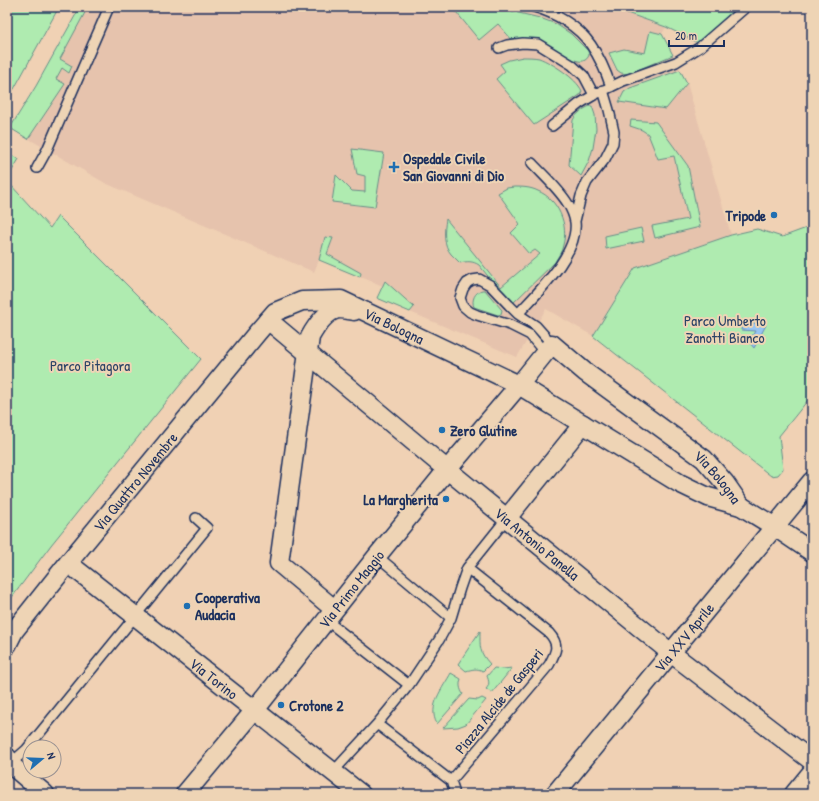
<svg xmlns="http://www.w3.org/2000/svg" width="819" height="801" viewBox="0 0 819 801" font-family="'Patrick Hand',sans-serif">
	<style>
		.built { fill: #e6c3ad }
		.green { fill: #afebb0; stroke: #658d87 }
		.water { fill: #97c4f1; stroke: #6588b6 }
		.lines { fill: none; stroke-linecap: round; stroke-linejoin: round }
		.service-casing { stroke: #1b2f5e; stroke-width: 12 }
		.minor-casing { stroke: #1b2f5e; stroke-width: 21 }
		.service { stroke: #eed4b5; stroke-width: 9 }
		.minor { stroke: #eed4b5; stroke-width: 18 }
		.poi-dot { fill: #1f6fb2; stroke: #eed4b5; stroke-width: 1.5 }
		.labels { text-anchor: middle; dominant-baseline: central; stroke-width: 4; stroke-linejoin: round; paint-order: stroke }
		.poi-label { font-size: 15px; font-weight: bold; fill: #1b2f5e; stroke: #eed4b5; text-anchor: start }
		.park-label { font-size: 15px; fill: #2a4266; stroke: #eed4b5 }
		.street-label { font-size: 15px; fill: #1b2f5e; stroke: #eed4b5 }
	</style>
	<rect width="100%" height="100%" fill="#f0d1b4"/>
	<filter id="ink" filterUnits="userSpaceOnUse"><feTurbulence type="fractalNoise" baseFrequency=".025" numOctaves="2"/><feDisplacementMap in="SourceGraphic" scale="8" xChannelSelector="R" yChannelSelector="G"/><feConvolveMatrix kernelMatrix="1 2 1 2 8 2 1 2 1" color-interpolation-filters="sRGB"/></filter>
	<g filter="url(#ink)">
		<path class="built" d="M80 7H610L614 8 666 27 662 34 687 83 731 235 635 268 593 336 546 309 517 357 377 298 383 286 319 260 314 272 105 183 10 128 36 86Z"/>
		<path class="green" d="M7 7H59L14 89 7 97Z
			M80 7H88L60 59 72 66 69 73 62 68 56 79 65 84 28 139 10 128 36 86Z
			M452 7H493L540 18 556 24 571 34 588 51 589 55C588 58 586 60 583 61 574 64 549 44 538 41 529 38 522 40 514 42L498 24 479 40Z
			M610 7H739L698 43 666 27Z
			M650 31 662 34 673 55 628 74 621 73 617 70 609 53 624 49 645 53Z
			M523 57C528 57 534 57 539 58 552 63 576 78 582 91L580 95 534 125 496 79 505 71 500 64 509 60Z
			M680 70 687 83 666 109 619 102 624 92 630 88Z
			M590 106H592L595 115 596 129 593 148 589 161 581 176 569 165 573 120C577 113 583 109 590 106Z
			M631 120 656 122 688 166 700 227 655 238 652 226 688 219 674 156 658 159 648 134 642 130 630 126Z
			M352 149 384 153 375 207 332 202 336 175 352 191 365 192V176L357 174Z
			M7 153 19 159 10 174V184L50 228 58 216 201 359 51 545 7 604Z
			M514 187C522 187 530 187 538 191 558 199 569 225 563 245 562 252 558 256 555 262L511 305 479 265C473 261 467 261 460 263 457 260 454 257 451 254 443 245 444 231 446 219L501 287 540 254 535 250 529 254 511 233 520 224 498 193 507 188Z
			M812 226V395L779 436 783 469 778 475 771 476 593 336 635 268 731 235 757 229 782 237Z
			M641 228 644 241 606 249 605 236Z
			M325 237 333 238 327 254 361 273 360 277 319 260Z
			M385 281 414 307 410 312 377 298Z
			M482 290H485L502 310 501 314 498 315 474 307C471 300 475 292 482 290Z
			M480 631C480 648 479 652 490 664L483 671C477 668 473 669 466 671L458 664Z
			M494 668 503 669 512 668 492 693 486 689C490 685 489 681 487 676Z
			M451 673 461 679C459 685 460 689 463 694L437 724C427 706 443 688 451 673Z
			M482 698 486 700 466 724 458 727 443 728 469 699 478 700Z"/>
		<path class="water" d="M742 321 766 325 754 348 749 342 755 331 741 330Z"/>
		<g class="lines">
			<defs>
				<path id="service" d="M534 7C555 13 578 26 591 45 600 58 606 72 611 87
					M499 48 507 45 523 43 538 44 551 52 572 65 584 76 594 95
					M552 126 579 104 594 95 623 81 676 62 700 47 746 7
					M37 168 47 150 109 7
					M575 221 581 196 587 182 605 159 613 143 614 132 609 110 603 90
					M518 314C538 292 579 253 575 222 574 216 571 209 568 204 559 189 544 176 532 163
					M545 353 530 335 510 325 477 315 470 312 463 306 460 298 463 289 467 283 472 280 479 279 490 285 509 305 518 314 536 326 552 344
					M377 556 451 618
					M467 568 477 576 549 633C560 645 556 652 549 665L451 781 377 724 409 685 439 640 451 618 460 588Z
					M467 568 507 518
					M326 620 409 685
					M10 764 26 750 207 528 196 518
					M333 772 377 724
					M451 781 454 790 453 794"/>
				<g id="minor">
					<path id="s1" d="M268 320 433 458 671 653 812 761"/>
					<path d="M507 518 583 424"/>
					<path id="s2" d="M68 563 361 794"/>
					<path d="M334 609 279 563 310 337C315 328 324 314 335 310 340 308 348 310 354 311"/>
					<path id="s3" d="M7 645 14 631 68 563 257 333 275 312 302 301 341 300 519 385 552 344 585 372 704 459 725 483 741 506"/>
					<path d="M7 757 10 764 45 794"/>
					<path id="s4" d="M185 794 255 710 377 556 447 470 519 385 679 483 708 497 741 506 775 527 812 552"/>
					<path id="s5" d="M555 794 812 481"/>
					<path d="M794 794 812 772"/>
				</g>
			</defs>
			<use href="#service" class="service-casing"/>
			<use href="#minor" class="minor-casing"/>
			<use href="#service" class="service"/>
			<use href="#minor" class="minor"/>
		</g>
	</g>
	<g class="poi-dot">
		<path d="M392 161h4v4h4v4h-4v4h-4v-4h-4v-4h4z"/>
		<circle cx="774" cy="215" r="4"/>
		<circle cx="442" cy="430" r="4"/>
		<circle cx="446" cy="499" r="4"/>
		<circle cx="187" cy="606" r="4"/>
		<circle cx="281" cy="705" r="4"/>
	</g>
	<g class="labels">
		<g class="poi-label">
			<text x="403" y="158">Ospedale Civile<tspan x="403" dy="17">San Giovanni di Dio</tspan></text>
			<text x="766" y="215" text-anchor="end">Tripode</text>
			<text x="450" y="430">Zero Glutine</text>
			<text x="438" y="499" text-anchor="end">La Margherita</text>
			<text x="195" y="597">Cooperativa<tspan x="195" dy="17">Audacia</tspan></text>
			<text x="289" y="705">Crotone 2</text>
		</g>
		<g class="park-label">
			<text x="725" y="320">Parco Umberto<tspan x="725" dy="17">Zanotti Bianco</tspan></text>
			<text x="90" y="365">Parco Pitagora</text>
		</g>
		<g class="street-label">
			<text stroke="none"><textPath href="#s3" startOffset="555">Via Bologna</textPath></text>
			<text stroke="none"><textPath href="#s3" startOffset="959">Via Bologna</textPath></text>
			<text stroke="none"><textPath href="#s3" startOffset="208">Via Quattro Novembre</textPath></text>
			<text stroke="none"><textPath href="#s1" startOffset="350">Via Antonio Panella</textPath></text>
			<text stroke="none"><textPath href="#s4" startOffset="264">Via Primo Maggio</textPath></text>
			<text stroke="none"><textPath href="#s5" startOffset="203">Via XXV Aprile</textPath></text>
			<text stroke="none"><textPath href="#s2" startOffset="186">Via Torino</textPath></text>
			<text transform="translate(499 701) rotate(-51)">Piazza Alcide de Gasperi</text>
		</g>
	</g>
	<rect width="819" height="801" fill="none" stroke="#eed4b5" stroke-width="24"/>
	<rect x="12" y="12" width="795" height="777" fill="none" stroke="#1b2f5e" stroke-width="1.5" filter="url(#ink)"/>
	<g transform="translate(42 759) rotate(71)"><circle r="19" fill="#eed4b5" stroke="#9a9292"/>
	<path d="M0-3L7 15L0 10L-7 15Z" fill="#1f6fb2"/>
	<text y="-6" font-size="11" font-weight="bold" text-anchor="middle" fill="#1b2f5e">N</text>
	</g>
	<path d="M669 40v6h55v-6" fill="none" stroke="#1b2f5e" stroke-width="2"/>
	<text x="675" y="40" font-size="12" fill="#1b2f5e" stroke="#eed4b5" stroke-width="3" paint-order="stroke">20 m</text>
</svg>
